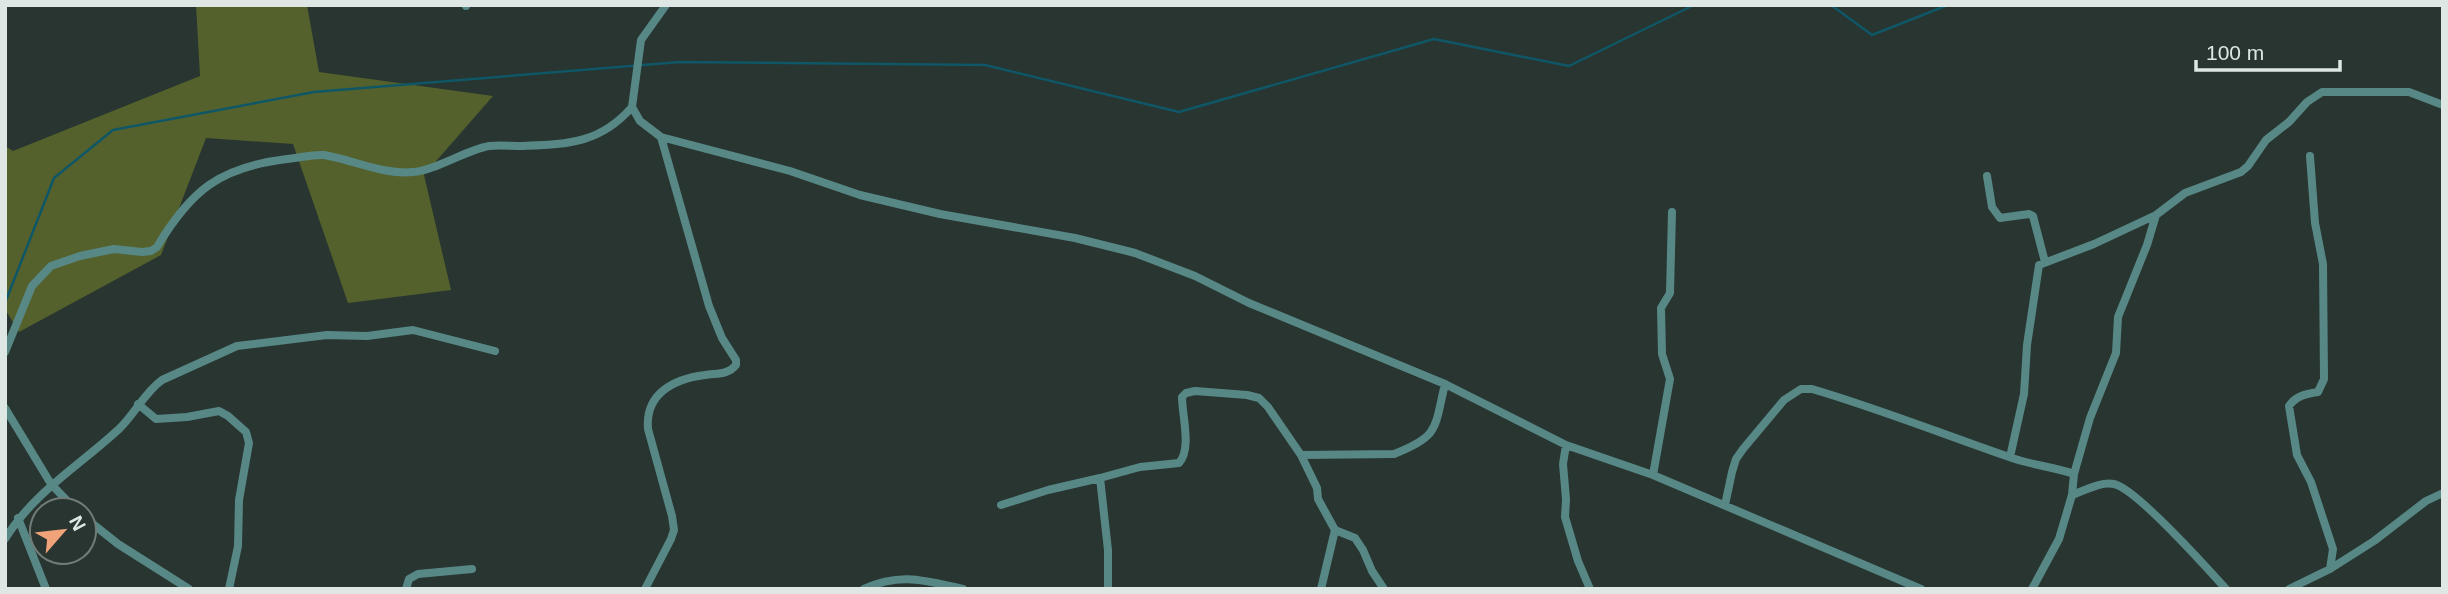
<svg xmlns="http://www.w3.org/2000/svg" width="2448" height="594" viewBox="0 0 2448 594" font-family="Arial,sans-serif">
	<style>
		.green { fill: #55612c }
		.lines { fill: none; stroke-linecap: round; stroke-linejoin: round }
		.stream { stroke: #0f5766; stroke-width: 2.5 }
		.minor { stroke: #578886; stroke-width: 8 }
	</style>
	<rect width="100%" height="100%" fill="#283530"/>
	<path class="green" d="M196 5H307L319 72 493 96 424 175 451 290 348 303 293 144 206 138 161 255 19 332 5 309V146L13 151 200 76Z"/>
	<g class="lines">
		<path class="stream" d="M1831 5 1872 35 1948 5
			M5 303 54 178 113 130 314 92 680 62 985 65 1179 112 1434 39 1569 66 1694 5"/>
		<path class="minor" d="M466 5V6
			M666 5 641 40 632 107 640 121 661 137 790 171 860 195 940 214 1075 238 1135 253 1195 276 1249 303 1445 384 1566 445 1653 475 1921 589
			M2310 156 2315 223 2323 264 2324 379 2318 392C2305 394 2296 396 2289 406L2297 455 2311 482 2333 549 2330 569
			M1987 176 1992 207 2000 218 2029 214 2033 216 2045 262
			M5 352 32 286 51 266 80 256 114 249 142 252 151 251 157 247C191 190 220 167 287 159 299 158 313 154 324 155 354 160 383 175 413 172 434 171 466 150 489 146 499 145 511 146 521 146 567 144 600 144 632 107
			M138 404 156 419 187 417 219 411 228 416 246 432 249 443 239 500 238 546 229 589
			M5 408 51 484 76 510
			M1566 445 1563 464 1566 499 1565 517 1578 561 1590 589
			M1301 455 1394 454C1440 436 1434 429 1445 384
			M2010 457 2024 394 2027 345 2039 265 2094 244 2156 215 2185 193 2241 172 2248 166 2266 140 2289 122 2307 102 2322 92H2409L2443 105
			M1653 475 1670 379 1662 354 1661 308 1670 293 1672 212
			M1100 478 1140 467 1179 463C1192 449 1182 415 1182 397L1186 393 1195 391 1247 395 1259 398 1268 407 1301 455 1317 488 1318 499 1335 530 1321 589
			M2072 495C2084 491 2101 481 2114 484 2135 488 2208 569 2226 589
			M1001 505 1048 490 1100 478 1108 550V589
			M1725 505 1732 472 1736 459 1743 449 1784 400 1801 389H1812C1880 409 1945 435 2012 458 2032 465 2054 467 2074 474
			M84 517 118 544 189 589
			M18 518 46 589
			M1335 530 1355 538 1363 550 1372 571 1384 589
			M5 539C34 492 79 466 119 429 135 414 144 393 162 380L237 346 327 335 367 336 413 330 495 351
			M406 589 409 579 418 574 472 569
			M645 589 671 539 674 530 672 516 648 429C645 394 673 379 705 375 717 373 728 375 736 365V360L722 338 709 306 661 137
			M864 589C901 572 926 581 963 589
			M2032 589 2059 539 2072 495 2074 474 2090 418 2116 353 2118 317 2147 245 2156 215
			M2289 589 2330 569 2374 541 2426 501 2443 493"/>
	</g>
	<rect width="2448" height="594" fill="none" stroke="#dee7e3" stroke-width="14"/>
	<g transform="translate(63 531) rotate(62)"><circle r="33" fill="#283530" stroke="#717c78" stroke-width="2"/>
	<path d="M0-5L12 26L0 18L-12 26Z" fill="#f0a279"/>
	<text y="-10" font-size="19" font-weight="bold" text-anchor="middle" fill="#dee7e3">N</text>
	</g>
	<path d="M2196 60v10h144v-10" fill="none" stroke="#dee7e3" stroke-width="3.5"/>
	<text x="2206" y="60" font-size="21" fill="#dee7e3" stroke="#283530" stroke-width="5" paint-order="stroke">100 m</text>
</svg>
